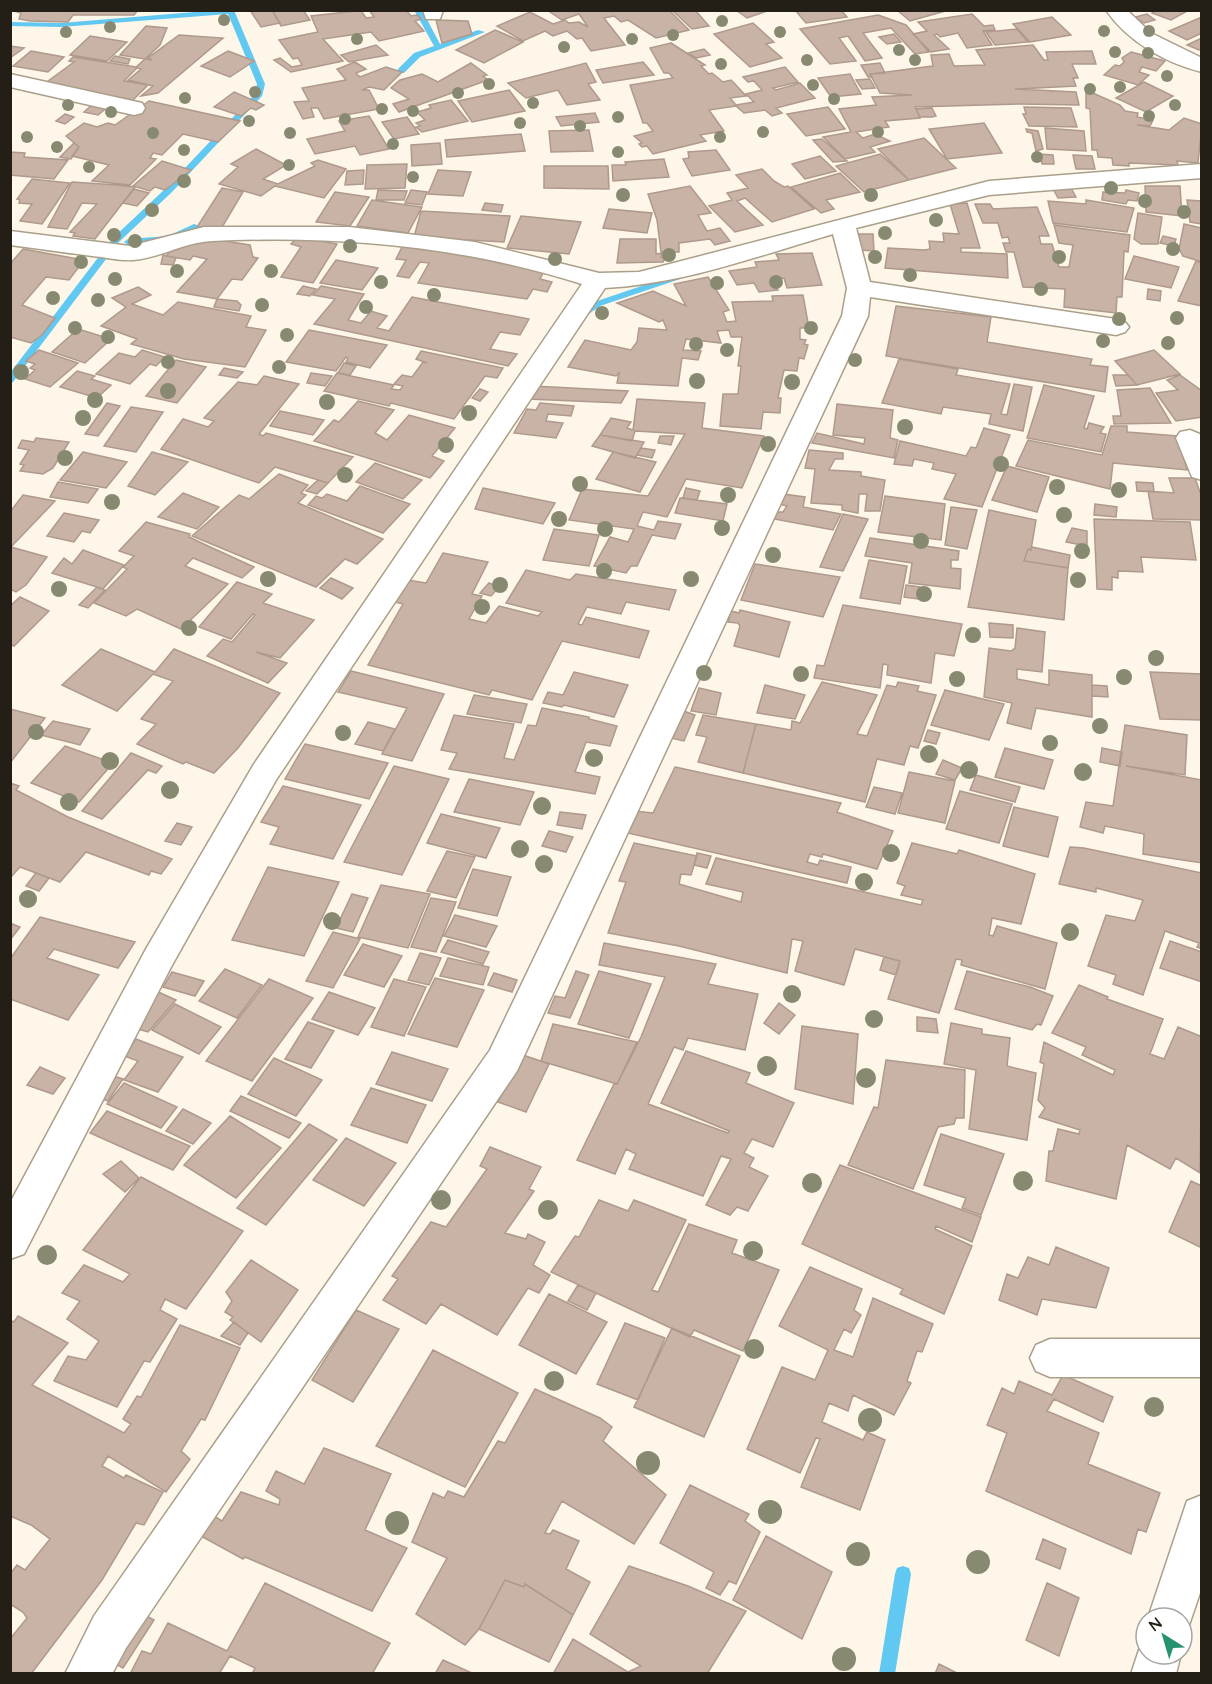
<svg xmlns="http://www.w3.org/2000/svg" width="1212" height="1684" viewBox="0 0 1212 1684" font-family="Quicksand,sans-serif">
	<style>
		.lines { fill: none; stroke-linecap: round; stroke-linejoin: round }
		.stream { fill: #61c8f1; fill-rule: evenodd }
		.building { fill: #c9b2a6; stroke: #af998d; stroke-width: 1.5 }
		.street-casing { stroke: #aa9f8a; stroke-width: 3 }
		.street { fill: #fff; fill-rule: evenodd }
		.tree { fill: #878a71 }
	</style>
	<rect width="100%" height="100%" fill="#fef7e9"/>
	<g class="lines">
		<path class="stream" d="M219 10H234L265 84 262 96 172 192 119 242 13 382 10 383V373L113 238 166 188 254 95 257 84 228 14 61 27 10 26V22L61 23Z
			M414 10H422L440 44 478 30 485 32 420 57 404 73H398V69L414 53 434 46Z
			M194 224 197 225V229L170 242 128 245 124 242 128 239 168 236Z
			M683 272 686 273V277L600 306 583 318H577L575 316 594 302Z
			M903 1566 909 1568 911 1574 895 1674H879L895 1574 897 1568Z"/>
	</g>
	<path class="building" d="M10 10H138L134 15H73L68 22 30 21 19 19 21 13Z
		M250 10H272L280 23 261 27Z
		M272 10H303L310 20 281 26Z
		M365 10 362 12 366 18 374 17 369 10H406L411 16 417 15 421 19 415 21 424 31 379 41 371 32 323 39 343 61 291 72 274 60 280 58 292 67 302 65 298 58 293 59 279 40 318 32 311 16Z
		M547 10H669L689 30 656 38 628 20 621 22 614 16 604 18 625 45 591 51 582 38 577 39 567 31 553 36 545 31 523 41 497 26 530 12 553 24 565 20 569 23 579 22 588 27 579 14 562 20Z
		M672 10H695L709 26 692 29Z
		M736 10H770L747 18Z
		M795 10H841L847 17 806 23Z
		M897 10H949L910 21Z
		M1156 10H1189L1171 20 1152 13Z
		M972 14 984 26 993 25 995 30 983 31 992 45 967 48 958 33 940 37 937 34 934 35 949 49 931 52 913 34 927 31 918 22Z
		M1147 14 1155 20 1144 23 1135 17Z
		M878 15 906 25 929 52 915 54 891 28 863 33 882 58 865 61 848 36 839 38 856 61 830 64 800 29Z
		M1052 17 1071 35 1030 42 1013 24Z
		M1202 17V33L1187 40 1169 31Z
		M436 20 468 21 472 34 442 43Z
		M753 23 774 42 766 44 782 58 750 67 714 34Z
		M146 26 167 28 160 45 145 59 152 60 148 58 179 35 223 38 158 93 141 96 153 86 128 80 141 69 137 68 124 81 148 85 133 100 44 84 74 62 69 61 73 57 136 67 145 59 120 55Z
		M1017 29 1028 42 995 45 986 32Z
		M495 30 523 42 484 63 456 50Z
		M894 34 901 42 887 44 879 37Z
		M90 36 127 42 107 61 70 55Z
		M1202 38V49L1199 50 1187 45Z
		M671 43 705 65 701 66 709 74 712 73 723 82 731 80 735 84 746 96 730 98 736 105 754 102 746 94 762 90 754 81 748 82 743 77 785 67 798 82 773 88 776 90 800 83 815 98 776 108 782 113 772 116 765 110 744 113 736 106 709 110 724 131 700 135 706 141 653 154 647 146 642 147 639 144 642 143 634 136 653 131 647 123H643L630 85 673 78 669 73H664L650 48Z
		M376 45 388 55 349 62 341 55Z
		M1033 45 1044 60H1048L1046 52 1092 51 1096 64H1072L1078 78H1073L1076 86 1015 89 1076 92 1079 105 1018 104 915 107 920 118 885 121 889 127 856 132 863 138 875 134 890 141 870 147 875 152 845 159 823 137 851 132 839 109 876 105 872 97 912 95 880 93 870 74 933 66 931 55 949 54 954 66 985 65 976 50Z
		M10 46 24 48 10 58Z
		M704 49 710 55 696 58 688 53Z
		M31 51 64 57 48 72 13 66Z
		M228 51 254 61 230 77 201 66Z
		M1131 52 1165 61 1156 71 1142 67 1139 72 1149 75 1138 85 1104 75 1115 65 1120 66 1124 62 1122 58Z
		M115 56 130 59 128 64 110 61Z
		M355 62 366 69 356 73 360 77 386 67 402 72 384 90 369 87 362 90H369L379 109 324 119 318 108H311L314 117 303 119 294 102 309 101 302 88 346 80 337 69Z
		M643 62 654 75 603 83 596 70Z
		M471 63 487 75 483 76 488 80 399 112 393 104 409 99 391 88 400 80 422 74 438 82Z
		M586 63 596 82 588 84 600 100 567 105 558 90 526 98 508 83Z
		M880 63 885 73 870 74 872 77H868L861 65Z
		M850 74 861 94 831 97 818 78Z
		M870 79 875 88 862 89 856 80Z
		M1144 82 1173 96 1146 112 1116 98Z
		M509 90 525 111 472 122 458 101Z
		M1086 90 1120 105 1125 111 1138 113 1137 117 1153 120 1150 126 1137 125 1169 130 1184 118 1202 124 1198 163 1177 161 1178 165 1129 163V166L1113 165 1112 158 1098 157 1097 150H1092L1090 109 1086 108Z
		M234 92 264 105 256 110 251 108 241 116 214 107Z
		M451 100 468 121 422 132 416 127 420 126 416 123 425 120 417 112 431 108 429 105Z
		M149 101 240 121 218 142 183 134 162 155 153 153 150 158 156 159 130 185 92 181 109 165 72 156 79 147 66 136 84 123 97 127 108 123 115 125Z
		M95 102 109 106 98 115 84 112Z
		M828 107 845 129 806 136 787 114Z
		M1024 107 1071 108 1077 127 1029 126 1023 114H1026Z
		M932 108 936 116 932 117H920L916 109Z
		M595 113 599 122 561 126 556 117Z
		M65 114 74 117 65 124 56 121Z
		M369 116 389 149 360 155 355 146 315 154 307 139 345 131 339 121Z
		M407 117 419 134 394 139 382 122Z
		M984 123 1002 153 947 159 929 129Z
		M1045 128 1084 131 1086 151 1047 149Z
		M1026 129 1038 131 1043 149 1036 151 1032 133 1027 132Z
		M589 130 593 151 551 152 549 131Z
		M521 134 525 151 447 157 445 140Z
		M924 138 956 168 909 180 878 149Z
		M822 139 847 161 833 162 813 140Z
		M74 143 79 147 71 159 60 157Z
		M440 143 442 164 412 166 411 145Z
		M256 149 286 165 263 179 278 184 315 166 311 163 318 160 346 169 324 198 275 186 261 196 219 184 238 167 231 164Z
		M716 150 730 170 692 176 683 159 689 158 688 152Z
		M10 152 25 153 24 157 68 160 54 179 10 175Z
		M880 154 909 180 864 192 836 166Z
		M1040 154 1053 155 1054 164H1042Z
		M1073 155 1092 156 1095 169H1076Z
		M820 156 836 171 805 179 792 164Z
		M664 159 669 177 613 181 612 165H626L625 162Z
		M162 161 191 170 165 190 155 187 150 191 133 186Z
		M407 164 405 188 365 189 367 165Z
		M544 166H608L609 189 544 188Z
		M762 169 774 181 784 187 788 186 814 209 772 222 745 198 737 201 763 225 735 232 709 206 732 200 727 193 748 188 736 175Z
		M364 170 363 184 345 185 347 171Z
		M438 170 471 172 463 196 428 194Z
		M840 173 860 192 826 200 834 209 821 213 791 187Z
		M32 179 70 183 42 224 20 221 32 204 19 203 20 200 17 199Z
		M72 182 117 185 135 187 95 239 73 236 75 233 70 232 97 204 82 203 67 229 48 227Z
		M690 186 711 213 698 215 707 231 720 228 730 241 715 245 710 239 679 243V252H661L657 220 648 194Z
		M1070 186 1076 197 1058 198 1052 187Z
		M1145 186H1180L1182 216 1146 212Z
		M222 188 243 192 221 229 197 227Z
		M134 189 149 193 137 206 123 203Z
		M378 190 407 191 404 200H376Z
		M411 190 427 192 422 205 405 203Z
		M1126 190 1139 193 1137 201 1128 200 1126 204 1102 200 1103 192 1125 193Z
		M335 192 369 197 350 226 316 222Z
		M372 200 422 207 408 233 357 226Z
		M1086 200 1134 208 1127 232 1053 223 1048 201 1086 204Z
		M1187 200 1202 201V224L1190 222Z
		M485 203 503 205 501 212 482 210Z
		M967 203 980 248H961V252L1007 254 1008 278 885 268 888 248 925 250 930 249 929 241 944 242 943 233 959 234 950 204Z
		M975 204H990L993 209 1037 207 1049 236H1039L1041 244H1052L1059 267H1069L1073 245 1059 243 1054 225 1130 235 1128 252 1124 251 1122 297H1117L1116 313 1064 307 1065 289 1023 287 1014 252H1006L1003 243H1010L1008 237 1002 238 998 223H983Z
		M609 209 652 213 647 233 603 228Z
		M421 211 510 216 504 242 414 237Z
		M1138 213 1162 217 1158 244H1141L1134 239Z
		M521 216 581 222 569 254 507 248Z
		M1184 224 1202 228V262L1183 256 1179 249Z
		M859 234H873L874 251 859 250Z
		M1163 236 1176 239 1174 246 1160 243Z
		M298 237 337 244 313 283 281 277 301 247 291 244Z
		M205 238 250 245 253 257 258 258 242 280 232 279 217 299 177 292 207 259 193 256 190 260 166 256 180 240Z
		M620 239H656V254L662 253 661 257H666L663 262 617 263Z
		M403 245 497 259 545 269 540 279 552 282 547 292 533 289 527 299 418 283 429 263 420 262 409 278 397 276 406 260 396 259Z
		M23 249 84 260 69 280 46 277 22 305 55 318 42 335 31 343 10 337V264Z
		M812 253 822 285 787 288 784 278 771 280 778 290 759 292 754 283 737 285 729 271 757 267 755 262 779 260 776 254Z
		M163 255 176 258 173 265 161 264Z
		M1134 256 1179 267 1171 288 1125 279Z
		M336 260 378 268 362 290 320 283Z
		M1196 261 1202 263V306L1178 301Z
		M708 277 729 310 723 312 727 322 736 321 732 302 773 301 772 296 803 295 809 328H800V339L806 340 804 344 808 345 804 359 799 358 797 371 784 370 778 398H781L780 413 763 412 761 429 720 426 723 394H738L741 366H738L742 337H731L729 330 717 331 721 343 686 339 683 350 701 351 698 360 682 358 678 386 617 383 619 373 616 376 568 367 585 340 631 350 637 342 639 328 667 330 663 320 659 322 617 303 653 291 686 306 674 284Z
		M303 286 316 289 310 296 297 294Z
		M321 286 364 294 348 320 361 323 371 311 387 316 377 328 389 331 412 297 529 319 520 335 500 332 490 349 517 354 508 366 314 324 335 299 313 295Z
		M138 287 151 295 132 304 163 315 178 302 251 316 246 327 266 330 245 367 184 359 131 344 137 339 101 326 126 307 112 298Z
		M1148 289 1161 291 1160 301 1147 299Z
		M217 299 237 301 241 305 239 311 214 307Z
		M896 306 991 317 987 342 1092 359 1090 365 1108 367 1105 392 886 356Z
		M78 329 111 339 85 363 52 352Z
		M309 330 387 345 370 368 346 362 348 358 346 357 336 371 286 362Z
		M39 350 78 363 50 387 25 379 35 370 30 368 35 364 26 361Z
		M142 350 165 357 156 366 150 364 130 384 96 374 119 353 135 357Z
		M1154 350 1180 374 1137 385 1115 361Z
		M421 351 503 368 497 378 485 376 454 419 391 403 389 406 324 391 337 373 394 385 391 389 400 390 403 386 394 384 402 375 412 377 423 362 427 363 416 359Z
		M899 359 958 369 956 375 1010 384 1001 414 1007 415 1014 384 1032 387 1023 431 989 424 991 414 943 407 941 414 882 403Z
		M176 360 206 367 177 403 146 396Z
		M344 363 356 366 350 375 338 373Z
		M224 368 243 372 237 378 219 375Z
		M77 371 95 376 91 379 111 385 97 398 60 387Z
		M311 373 332 376 325 386 307 383Z
		M1113 375H1128L1137 385 1116 386Z
		M1180 375 1202 391V417L1176 421 1156 393 1178 390 1167 380Z
		M264 376 299 384 259 434 263 436 266 433 353 457 328 483 275 467 259 483 161 449 183 419 208 427 214 421 204 418 238 382 257 385Z
		M1044 385 1094 396 1084 428 1087 429 1089 423 1104 427 1100 433 1106 434 1101 452 1027 438Z
		M533 386 628 391 621 403 528 399Z
		M1150 388 1171 423 1114 424 1113 416H1121L1117 390Z
		M480 389 488 392 480 401 472 398Z
		M637 399 705 403 702 428 764 436 742 488 686 479 667 517 643 512 637 526 654 530 658 521 681 524 675 539 652 535 637 566H631L626 573 594 566 610 537 628 542 634 529 569 520 582 489 648 496 685 434 635 431 632 441 600 435 611 418 631 422 627 428 633 430Z
		M358 401 394 410 375 433 387 440 409 415 455 428 432 456 444 461 430 478 314 441 334 420 339 422Z
		M107 403 120 406 98 436 85 434Z
		M540 403 574 406 571 416 548 414 546 421 563 423 556 438 514 433 527 409 536 410Z
		M837 404 893 410 890 438 898 440 894 458 812 443 817 433 864 444 865 438 833 435Z
		M131 407 163 412 136 452 104 446Z
		M280 411 324 420 313 435 270 426Z
		M1111 426H1127V432L1178 436 1187 470 1113 463 1110 489 1016 466 1028 440 1102 455Z
		M984 428 1010 435 982 507 944 499 956 474 932 469 934 463 914 459 912 466 894 464 900 441 966 456 971 447 976 448Z
		M600 435 644 442 635 458 592 446Z
		M660 436H674L671 445 658 443Z
		M36 438 69 442 53 468 43 474 20 471 24 465 20 464 29 450 18 448 22 440 34 442Z
		M641 448 655 450 652 458 637 455Z
		M809 450 843 453V459H835L829 470 861 472V476L885 480 880 511H865L867 494H859L858 513 842 510V505L811 503 815 469 805 468Z
		M83 452 127 462 106 488 60 480Z
		M152 452 188 462 155 495 128 486Z
		M613 452 656 462 640 492 596 479Z
		M375 463 422 480 403 499 356 482Z
		M1007 466 1049 477 1037 512 992 500Z
		M279 474 308 485 301 493 306 495 298 503 383 539 357 564 345 559 316 587 192 536 239 495 249 499Z
		M1169 478H1195L1202 498V520L1153 519 1148 491 1174 493Z
		M318 480 328 483 317 494 306 491Z
		M58 482 98 489 88 503 50 497Z
		M1136 482 1153 483 1154 492 1137 491Z
		M360 486 410 504 383 533 308 505 316 496 322 498 327 494 347 501Z
		M483 488 555 503 543 524 475 509Z
		M686 488 700 491 697 500 683 498Z
		M183 493 219 507 197 529 158 517Z
		M783 494 805 497 803 507 841 514 833 530 769 518 772 512H783L787 506 779 504Z
		M23 495 55 501 11 547 47 557 26 585 16 592 10 589V512Z
		M885 496 945 504 941 540 878 532Z
		M680 498 727 504 723 521 675 513Z
		M1095 504 1117 507 1116 517 1094 515Z
		M951 507 977 510 967 549 945 545Z
		M989 510 1036 520 1031 550 1028 549 1024 561 1068 568 1064 620 968 607Z
		M64 513 99 520 90 533 82 531 74 542 47 536Z
		M843 514 868 519 843 571 820 567Z
		M1094 519 1190 522 1196 560 1141 557 1143 572 1118 571V578L1112 577V590L1097 589Z
		M146 522 190 534 189 537 208 546 254 567 242 578 193 558 185 566 228 584 181 629 137 609 126 616 94 603 127 569 123 567 134 556 119 551Z
		M1072 528 1087 531V546L1066 542Z
		M554 529 599 535 589 566 543 560Z
		M870 538 959 551 958 560H951V568L961 569 960 589 909 583 912 563 865 556Z
		M1032 547 1070 555 1068 568 1024 561 1028 549 1031 550Z
		M83 550 124 565 103 589 52 573 64 558 72 564Z
		M443 553 488 562 472 594 482 596 469 619 486 623 499 606 538 616 542 612 506 603 526 570 570 580 576 574 676 590 669 610 626 602 621 614 587 607 578 624 582 625 586 617 649 631 639 658 562 641 532 700 492 690 489 695 368 665 403 604 395 602 408 580 426 583Z
		M869 560 907 566 900 604 860 598Z
		M755 564 840 577 823 617 741 600Z
		M331 578 353 588 342 599 320 588Z
		M237 582 272 594 263 603 314 620 280 658 256 652 287 663 268 683 207 656 223 639 232 642 255 615 253 614 231 639 199 627Z
		M489 583 499 587 491 596 480 593Z
		M906 585 920 587 918 599 904 597Z
		M97 587 105 590 88 608 79 605Z
		M20 597 49 611 14 646 10 644V606Z
		M843 605 962 624 954 656 935 653 931 683 887 675 888 665 883 664 880 688 814 678 817 665 824 666Z
		M740 610 790 622 779 657 734 646 740 626 738 623 728 622 731 611 739 613Z
		M989 623 1013 625V638L990 637Z
		M1017 628 1045 632 1042 672 1017 669V679L1049 685V670L1092 675V717L1036 708 1031 729 1007 723 1012 703 984 697 989 648 1011 651 1015 648Z
		M101 649 155 672 174 649 280 693 238 748 214 773 186 762 183 764 137 744 156 724 141 719 173 681 153 674 117 711 62 685Z
		M351 671 444 694 412 761 382 754 407 708 338 692Z
		M574 672 628 685 614 717 564 705 562 707 543 703 548 692 563 695Z
		M1150 672 1202 674V720L1160 719Z
		M822 682 877 695 857 734 867 736 887 685 896 687 898 682 919 686 917 691 936 695 918 748 910 746 904 765 877 759 865 802 743 773 756 724 791 730 792 721 800 723Z
		M765 685 805 695 795 719 757 713Z
		M1092 685 1107 686 1108 697 1092 696Z
		M699 688 721 693 716 715 691 711Z
		M945 690 1004 704 989 740 931 725Z
		M474 695 527 704 521 723 467 714Z
		M542 708 589 717V719L617 726 610 746 586 742 575 772 600 777 595 794 449 769 457 753 441 750 454 715 514 724 504 758 514 760 528 725 536 726Z
		M675 708 695 715 684 741 662 736Z
		M10 709 45 718 10 763Z
		M703 715 756 724 743 773 698 762 707 737 696 735Z
		M53 721 90 729 80 745 41 735Z
		M368 722 395 729 383 751 355 744Z
		M1125 725 1187 735 1185 775 1126 766 1202 780V863L1143 854 1144 834 1105 826 1103 833 1080 827 1086 802 1113 806Z
		M928 730 940 733 936 744 924 741Z
		M305 744 388 763 369 799 285 779Z
		M65 746 113 763 79 802 31 783Z
		M1005 748 1053 760 1044 789 995 777Z
		M1102 748 1122 752 1120 766 1100 762Z
		M131 753 162 766 156 773 148 770 102 819 82 811Z
		M943 760 962 768 955 780 936 774Z
		M394 766 449 779 402 875 344 862Z
		M675 767 841 803 837 812 893 831 877 869 823 854 822 857 810 854 807 862 818 865 820 860 851 867 847 883 619 831 626 810 653 813Z
		M909 772 955 781 945 823 898 813Z
		M976 775 1020 787 1015 802 970 790Z
		M469 779 534 792 520 825 454 812Z
		M10 783 19 786 16 790 68 817 172 859 161 874 151 871 149 875 86 852 60 882 20 867 10 878Z
		M283 786 361 805 333 859 270 844 279 827 261 822Z
		M874 787 902 793 895 814 866 807Z
		M960 791 1012 804 999 843 946 829Z
		M1014 807 1058 817 1048 857 1003 846Z
		M560 812 586 815 582 829 557 825Z
		M441 814 500 828 486 858 427 843Z
		M177 823 192 827 181 845 165 841Z
		M549 831 573 837 566 852 542 846Z
		M634 843 697 856 691 875 681 874 679 884 741 902 743 892 706 884 716 858 921 905 923 900 901 895 905 886 897 883 912 843 957 854 959 850 1035 874 1021 924 992 918 989 935 993 936 997 926 1057 943 1045 989 961 965 962 960 956 959 939 1013 888 999 900 961 855 949 844 985 795 971 803 941 792 939 787 973 679 946 608 933 626 882 619 881Z
		M1070 847 1084 848 1202 873V949L1197 947 1199 943 1165 931 1143 995 1113 984 1116 975 1088 966 1106 915 1135 921 1143 900 1096 888V892L1059 884Z
		M447 851 475 857 456 898 427 891Z
		M697 853 711 856 707 868 694 865Z
		M268 867 339 882 304 956 232 940Z
		M473 869 511 877 497 916 458 908Z
		M36 873 49 878 39 891 26 886Z
		M381 885 430 894 408 948 358 937Z
		M352 894 368 898 353 932 336 928Z
		M431 898 456 902 436 952 411 947Z
		M455 915 497 926 486 947 444 936Z
		M40 917 135 942 118 968 54 949 47 958 99 975 68 1020 10 999V959Z
		M10 923 20 927 10 940Z
		M333 932 360 939 333 988 306 981Z
		M448 940 489 952 483 964 441 952Z
		M1170 941 1202 952V982L1160 968Z
		M604 943 716 964 708 984 758 994 745 1050 688 1038 683 1050 674 1047 648 1104 728 1133 729 1131 661 1103 686 1051 750 1073 746 1083 794 1103 773 1147 752 1139 744 1153 754 1158 749 1167 768 1176 748 1211 737 1207 730 1215 706 1205 731 1159 721 1156 703 1196 629 1169 636 1154 626 1149 615 1174 577 1160 614 1084H617L641 1037 665 977 599 965Z
		M363 944 402 956 384 987 344 975Z
		M420 953 441 958 429 985 408 980Z
		M884 957 900 961 896 975 880 970Z
		M448 958 489 967 483 985 440 976Z
		M225 969 262 985 237 1018 199 1001Z
		M576 971 589 975 570 1018 548 1013 555 996 565 998Z
		M599 971 651 984 629 1038 578 1024Z
		M967 971 1030 987 1053 996 1041 1025 1037 1024 1032 1030 955 1009Z
		M172 972 204 981 195 996 163 987Z
		M494 973 517 980 512 992 488 985Z
		M435 978 484 990 457 1047 408 1034Z
		M269 979 313 998 252 1081 206 1061Z
		M394 979 426 987 404 1036 371 1027Z
		M1079 985 1108 997 1107 999 1163 1019 1150 1054 1164 1059 1178 1027 1200 1036 1202 1033 1200 1173 1176 1158 1170 1169 1127 1145 1116 1199 1046 1181 1049 1151H1053L1058 1129 1079 1134 1080 1130 1039 1117 1045 1108 1038 1100 1044 1064 1040 1062 1044 1042 1113 1075 1115 1070 1082 1055 1086 1047 1052 1033Z
		M154 990 176 1000 148 1032 134 1028Z
		M329 992 375 1008 358 1035 312 1019Z
		M779 1003 795 1015 779 1034 764 1023Z
		M175 1004 221 1027 199 1054 152 1030Z
		M917 1017 936 1019 938 1033 917 1031Z
		M308 1022 334 1031 311 1068 285 1059Z
		M951 1023 982 1029V1034L1010 1038 1007 1066 1036 1073 1027 1140 969 1129 976 1070 944 1064Z
		M553 1024 637 1042 617 1084 541 1061Z
		M802 1026 858 1034 853 1104 795 1089Z
		M136 1039 183 1057 158 1092 124 1080 138 1061 124 1056Z
		M392 1052 448 1069 432 1101 376 1084Z
		M523 1055 549 1064 526 1112 498 1102Z
		M274 1058 322 1080 296 1116 248 1094Z
		M886 1060 965 1070 964 1118H956L954 1124 938 1127 913 1189 848 1165 874 1107 878 1108Z
		M40 1067 65 1078 53 1094 27 1085Z
		M110 1075 123 1079 108 1101 95 1096Z
		M124 1083 177 1107 161 1128 107 1104Z
		M371 1088 426 1105 407 1143 351 1125Z
		M241 1096 301 1123 289 1138 230 1111Z
		M183 1109 211 1123 193 1144 166 1131Z
		M107 1111 190 1146 173 1170 90 1133Z
		M230 1116 281 1148 236 1198 184 1165Z
		M309 1124 337 1140 266 1225 237 1208Z
		M941 1134 1004 1154 981 1215 962 1208 966 1198 924 1185Z
		M346 1138 396 1163 364 1206 313 1180Z
		M490 1147 541 1167 529 1189 534 1191 505 1233 526 1239 528 1234 545 1242 533 1265 550 1275 539 1293 528 1288 497 1335 441 1304 426 1324 383 1300 398 1279 392 1276 431 1222 446 1227 487 1169 480 1166Z
		M121 1161 139 1178 125 1192 103 1174Z
		M840 1165 981 1217 972 1242 936 1226 935 1229 972 1246 944 1314 900 1294 903 1289 802 1244Z
		M141 1177 243 1231 186 1309 165 1299 160 1310 177 1319 150 1362 144 1361 117 1407 54 1381 68 1356 86 1360 99 1341 67 1319 80 1301 62 1293 84 1265 123 1282 130 1274 83 1250Z
		M1191 1181 1202 1186V1248L1169 1232Z
		M599 1200 628 1211 634 1200 686 1220 652 1290 658 1292 689 1224 737 1240 732 1253 779 1270 743 1351 694 1330 690 1337 551 1272 575 1236 579 1237Z
		M1056 1247 1109 1268 1096 1308 1042 1299 1037 1315 999 1300 1007 1274 1018 1278 1028 1257 1049 1265Z
		M251 1260 298 1290 261 1342 230 1320 233 1317 225 1312 232 1301 226 1292Z
		M810 1267 862 1289 854 1310 861 1315 851 1333 844 1329 834 1350 853 1357 873 1298 933 1324 922 1352 917 1351 907 1381 911 1383 894 1415 853 1395 848 1411 829 1403 822 1422 863 1440 867 1432 885 1440 860 1510 801 1487 820 1439 816 1438 800 1473 747 1449 782 1367 815 1380 828 1350 779 1326Z
		M578 1285 596 1293 587 1310 568 1301Z
		M549 1294 607 1322 576 1374 519 1345Z
		M356 1310 399 1329 353 1402 312 1380Z
		M18 1316 68 1343 32 1385 124 1433 131 1424 123 1419 137 1396 141 1397 180 1325 240 1348 205 1420 201 1419 181 1451 190 1459 166 1492 108 1456 102 1466 124 1478 126 1475 163 1492 144 1525 136 1523 102 1580 31 1674H10V1639L27 1618 23 1612 10 1604V1574L17 1565 25 1570 50 1539 31 1525 10 1516V1320L14 1322Z
		M234 1322 248 1333 240 1345 221 1336Z
		M625 1323 665 1338 638 1400 597 1384Z
		M672 1328 740 1356 704 1437 634 1407Z
		M433 1350 518 1393 465 1487 376 1446Z
		M1063 1375 1113 1397 1103 1422 1054 1399 1047 1411 1099 1433 1088 1464 1160 1493 1146 1532 1138 1529 1131 1554 986 1491 1007 1433 987 1425 1002 1388 1014 1394 1019 1381 1052 1395Z
		M535 1389 600 1418 612 1427 603 1441 666 1495 634 1544 562 1501 545 1533 550 1534 553 1530 579 1541 566 1569 590 1582 573 1615 525 1584 524 1587 505 1580 479 1629 465 1645 416 1614 447 1558 412 1542 433 1493 444 1498 448 1491 464 1497 498 1441 505 1443Z
		M324 1448 391 1474 365 1530 407 1548 372 1611 245 1557 243 1559 199 1535 211 1514 222 1521 241 1492 279 1505 280 1499 266 1491 276 1471 304 1484Z
		M690 1485 749 1514 745 1521 760 1532 736 1584 729 1581 720 1595 706 1588 714 1572 660 1543Z
		M766 1536 832 1572 802 1639 733 1600Z
		M1043 1539 1066 1549 1060 1569 1036 1559Z
		M629 1566 688 1586 746 1611 707 1674H553L573 1639 628 1672 641 1666 590 1634Z
		M505 1580 524 1587 525 1584 573 1615 549 1662 479 1629Z
		M265 1583 390 1643 372 1674H252L255 1668 230 1656 219 1674H130L142 1651 151 1654 168 1623 227 1651Z
		M1047 1583 1079 1598 1059 1656 1026 1640Z
		M141 1613 154 1620 123 1668 110 1661Z
		M443 1660 474 1674H435Z
		M939 1664 959 1674H935Z"/>
	<g class="lines">
		<defs>
			<path id="street" d="M423 10H443L440 19H426Z
				M1106 10H1127L1151 33 1202 58V72C1165 63 1127 41 1106 10Z
				M10 74 142 103 145 108 142 113 134 115 10 87Z
				M1202 164V178L989 195 856 228 870 282 1116 319 1125 322 1129 327 1125 332 1116 335 870 297 868 316 517 1071 126 1648 112 1674H65L94 1616 490 1050 842 316 847 288 833 234C758 256 683 284 605 288L276 780 171 967 24 1254 10 1259V1203L146 949 254 764 582 284C463 246 337 235 212 241 184 242 161 258 133 260 120 261 105 257 92 256 65 252 38 249 10 245V231L130 246 204 227H349L475 242 599 273 639 272 989 181Z
				M1190 430 1202 435V480L1192 477 1176 438 1180 432Z
				M1050 1339H1202V1377H1050L1036 1371 1030 1358 1036 1345Z
				M1202 1495V1587L1186 1634 1182 1635V1618H1148L1187 1501Z
				M1146 1637V1654H1181L1176 1674H1131L1143 1638Z"/>
		</defs>
		<use href="#street" class="street-casing"/>
		<use href="#street" class="street"/>
	</g>
	<g class="tree">
		<circle cx="224" cy="20" r="6"/>
		<circle cx="722" cy="21" r="6"/>
		<circle cx="110" cy="27" r="6"/>
		<circle cx="1104" cy="31" r="6"/>
		<circle cx="1149" cy="31" r="6"/>
		<circle cx="66" cy="32" r="6"/>
		<circle cx="780" cy="32" r="6"/>
		<circle cx="673" cy="35" r="6"/>
		<circle cx="357" cy="39" r="6"/>
		<circle cx="632" cy="39" r="6"/>
		<circle cx="564" cy="47" r="6"/>
		<circle cx="899" cy="50" r="6"/>
		<circle cx="1115" cy="52" r="6"/>
		<circle cx="1148" cy="53" r="6"/>
		<circle cx="807" cy="60" r="6"/>
		<circle cx="915" cy="60" r="6"/>
		<circle cx="721" cy="64" r="6"/>
		<circle cx="1167" cy="76" r="6"/>
		<circle cx="489" cy="84" r="6"/>
		<circle cx="813" cy="85" r="6"/>
		<circle cx="1120" cy="87" r="6"/>
		<circle cx="1090" cy="89" r="6"/>
		<circle cx="255" cy="92" r="6"/>
		<circle cx="458" cy="93" r="6"/>
		<circle cx="185" cy="98" r="6"/>
		<circle cx="834" cy="99" r="6"/>
		<circle cx="533" cy="103" r="6"/>
		<circle cx="68" cy="105" r="6"/>
		<circle cx="1175" cy="105" r="6"/>
		<circle cx="382" cy="109" r="6"/>
		<circle cx="413" cy="111" r="6"/>
		<circle cx="111" cy="112" r="6"/>
		<circle cx="1149" cy="116" r="6"/>
		<circle cx="618" cy="117" r="6"/>
		<circle cx="345" cy="119" r="6"/>
		<circle cx="249" cy="121" r="6"/>
		<circle cx="520" cy="123" r="6"/>
		<circle cx="580" cy="126" r="6"/>
		<circle cx="763" cy="132" r="6"/>
		<circle cx="878" cy="132" r="6"/>
		<circle cx="153" cy="133" r="6"/>
		<circle cx="290" cy="133" r="6"/>
		<circle cx="27" cy="137" r="6"/>
		<circle cx="720" cy="137" r="6"/>
		<circle cx="393" cy="144" r="6"/>
		<circle cx="57" cy="147" r="6"/>
		<circle cx="184" cy="150" r="6"/>
		<circle cx="618" cy="152" r="6"/>
		<circle cx="1037" cy="157" r="6"/>
		<circle cx="289" cy="165" r="6"/>
		<circle cx="89" cy="167" r="6"/>
		<circle cx="413" cy="177" r="6"/>
		<circle cx="184" cy="181" r="7"/>
		<circle cx="1111" cy="188" r="7"/>
		<circle cx="623" cy="195" r="7"/>
		<circle cx="871" cy="195" r="7"/>
		<circle cx="1145" cy="201" r="7"/>
		<circle cx="152" cy="210" r="7"/>
		<circle cx="1184" cy="212" r="7"/>
		<circle cx="936" cy="220" r="7"/>
		<circle cx="885" cy="233" r="7"/>
		<circle cx="114" cy="235" r="7"/>
		<circle cx="135" cy="241" r="7"/>
		<circle cx="350" cy="246" r="7"/>
		<circle cx="1173" cy="249" r="7"/>
		<circle cx="669" cy="255" r="7"/>
		<circle cx="875" cy="257" r="7"/>
		<circle cx="1059" cy="257" r="7"/>
		<circle cx="555" cy="259" r="7"/>
		<circle cx="81" cy="262" r="7"/>
		<circle cx="177" cy="271" r="7"/>
		<circle cx="271" cy="271" r="7"/>
		<circle cx="910" cy="275" r="7"/>
		<circle cx="115" cy="279" r="7"/>
		<circle cx="381" cy="282" r="7"/>
		<circle cx="776" cy="282" r="7"/>
		<circle cx="717" cy="283" r="7"/>
		<circle cx="1041" cy="289" r="7"/>
		<circle cx="434" cy="295" r="7"/>
		<circle cx="53" cy="298" r="7"/>
		<circle cx="98" cy="300" r="7"/>
		<circle cx="262" cy="305" r="7"/>
		<circle cx="366" cy="307" r="7"/>
		<circle cx="602" cy="313" r="7"/>
		<circle cx="1177" cy="318" r="7"/>
		<circle cx="1119" cy="319" r="7"/>
		<circle cx="75" cy="328" r="7"/>
		<circle cx="811" cy="328" r="7"/>
		<circle cx="287" cy="335" r="7"/>
		<circle cx="108" cy="337" r="7"/>
		<circle cx="1103" cy="341" r="7"/>
		<circle cx="1168" cy="343" r="7"/>
		<circle cx="696" cy="344" r="7"/>
		<circle cx="727" cy="350" r="7"/>
		<circle cx="855" cy="360" r="7"/>
		<circle cx="168" cy="362" r="7"/>
		<circle cx="279" cy="367" r="7"/>
		<circle cx="21" cy="372" r="8"/>
		<circle cx="697" cy="381" r="8"/>
		<circle cx="792" cy="382" r="8"/>
		<circle cx="168" cy="391" r="8"/>
		<circle cx="95" cy="400" r="8"/>
		<circle cx="327" cy="402" r="8"/>
		<circle cx="469" cy="413" r="8"/>
		<circle cx="83" cy="418" r="8"/>
		<circle cx="905" cy="427" r="8"/>
		<circle cx="768" cy="444" r="8"/>
		<circle cx="446" cy="445" r="8"/>
		<circle cx="65" cy="458" r="8"/>
		<circle cx="1001" cy="464" r="8"/>
		<circle cx="345" cy="475" r="8"/>
		<circle cx="580" cy="484" r="8"/>
		<circle cx="1057" cy="487" r="8"/>
		<circle cx="1119" cy="490" r="8"/>
		<circle cx="728" cy="495" r="8"/>
		<circle cx="112" cy="502" r="8"/>
		<circle cx="1064" cy="515" r="8"/>
		<circle cx="559" cy="519" r="8"/>
		<circle cx="722" cy="528" r="8"/>
		<circle cx="605" cy="529" r="8"/>
		<circle cx="921" cy="541" r="8"/>
		<circle cx="1082" cy="551" r="8"/>
		<circle cx="773" cy="555" r="8"/>
		<circle cx="604" cy="571" r="8"/>
		<circle cx="268" cy="579" r="8"/>
		<circle cx="691" cy="579" r="8"/>
		<circle cx="1078" cy="580" r="8"/>
		<circle cx="500" cy="585" r="8"/>
		<circle cx="59" cy="589" r="8"/>
		<circle cx="924" cy="594" r="8"/>
		<circle cx="482" cy="607" r="8"/>
		<circle cx="189" cy="628" r="8"/>
		<circle cx="973" cy="635" r="8"/>
		<circle cx="1156" cy="658" r="8"/>
		<circle cx="704" cy="673" r="8"/>
		<circle cx="801" cy="674" r="8"/>
		<circle cx="1124" cy="677" r="8"/>
		<circle cx="957" cy="679" r="8"/>
		<circle cx="1100" cy="726" r="8"/>
		<circle cx="36" cy="732" r="8"/>
		<circle cx="343" cy="733" r="8"/>
		<circle cx="1050" cy="743" r="8"/>
		<circle cx="929" cy="754" r="9"/>
		<circle cx="594" cy="758" r="9"/>
		<circle cx="110" cy="761" r="9"/>
		<circle cx="969" cy="770" r="9"/>
		<circle cx="1083" cy="772" r="9"/>
		<circle cx="170" cy="790" r="9"/>
		<circle cx="69" cy="802" r="9"/>
		<circle cx="542" cy="806" r="9"/>
		<circle cx="520" cy="849" r="9"/>
		<circle cx="891" cy="853" r="9"/>
		<circle cx="544" cy="864" r="9"/>
		<circle cx="864" cy="882" r="9"/>
		<circle cx="28" cy="899" r="9"/>
		<circle cx="332" cy="921" r="9"/>
		<circle cx="1070" cy="932" r="9"/>
		<circle cx="792" cy="994" r="9"/>
		<circle cx="874" cy="1019" r="9"/>
		<circle cx="767" cy="1066" r="10"/>
		<circle cx="866" cy="1078" r="10"/>
		<circle cx="1023" cy="1181" r="10"/>
		<circle cx="812" cy="1183" r="10"/>
		<circle cx="441" cy="1200" r="10"/>
		<circle cx="548" cy="1210" r="10"/>
		<circle cx="753" cy="1251" r="10"/>
		<circle cx="47" cy="1255" r="10"/>
		<circle cx="754" cy="1349" r="10"/>
		<circle cx="554" cy="1381" r="10"/>
		<circle cx="1154" cy="1407" r="10"/>
		<circle cx="870" cy="1420" r="12"/>
		<circle cx="648" cy="1463" r="12"/>
		<circle cx="770" cy="1512" r="12"/>
		<circle cx="397" cy="1523" r="12"/>
		<circle cx="858" cy="1554" r="12"/>
		<circle cx="978" cy="1562" r="12"/>
		<circle cx="844" cy="1659" r="12"/>
	</g>
	<rect width="1212" height="1684" fill="none" stroke="#231f17" stroke-width="24"/>
	<g transform="translate(1164 1636) rotate(323)"><circle r="28" fill="#ffffff" stroke="#a7a5a2" stroke-width="1.5"/>
	<path d="M0-4.5L10 22L0 15L-10 22Z" fill="#279270"/>
	<text y="-9" font-size="16" font-weight="bold" text-anchor="middle" fill="#231f17">N</text>
	</g>
</svg>
